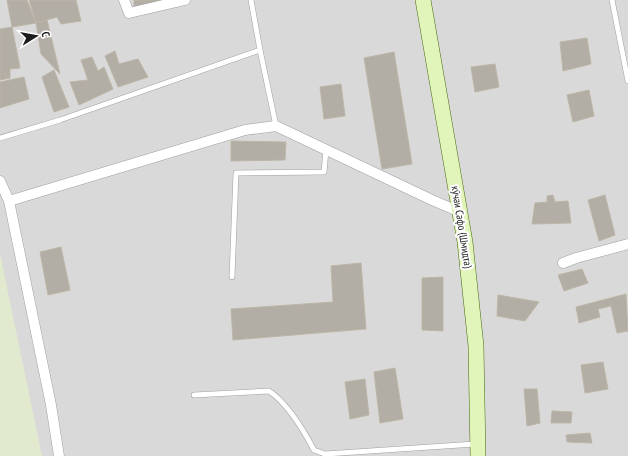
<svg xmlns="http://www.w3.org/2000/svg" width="628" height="456" viewBox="0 0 628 456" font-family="'PT Sans Narrow',sans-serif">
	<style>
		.residential { fill: #dad9d9 }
		.farmland { fill: #e1eace }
		.building { fill: #b2aea5; stroke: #bdb6a6 }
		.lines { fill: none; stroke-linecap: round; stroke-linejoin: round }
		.lane-casing { stroke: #a0a0a0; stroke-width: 6 }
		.street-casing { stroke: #a0a0a0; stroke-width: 11 }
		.secondary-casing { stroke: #46690d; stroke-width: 16 }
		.lane { stroke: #fff; stroke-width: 5 }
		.street { stroke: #fff; stroke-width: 10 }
		.secondary { stroke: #e1f4b9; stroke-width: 15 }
		.labels { text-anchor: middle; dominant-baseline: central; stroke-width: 4; stroke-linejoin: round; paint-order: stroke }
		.street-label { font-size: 11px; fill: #1c1c1c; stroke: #fff }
	</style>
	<rect width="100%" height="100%" fill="#ecece2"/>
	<path class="residential" d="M0 0H628V456H0Z"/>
	<path class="farmland" d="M0 254 42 456H0Z"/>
	<path class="building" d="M7 0H27L36 23 12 27Z
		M29 0H76L81 21 61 24 57 17 36 23Z
		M134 0H166L134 9Z
		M47 20 60 74 41 54 36 23Z
		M12 27 20 68 10 69V78L0 80V29Z
		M587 38 591 64 563 71 560 42Z
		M115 51 119 64 138 59 148 77 118 87 105 56Z
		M394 52 412 164 382 169 364 58Z
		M92 57 98 71 104 67 113 89 79 105 70 82 88 80 81 60Z
		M495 64 499 87 475 92 471 67Z
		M54 70 69 107 54 112 42 77Z
		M24 77 29 99 0 108V82Z
		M341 84 345 116 324 119 320 87Z
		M589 90 594 116 573 122 567 95Z
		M231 141 286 142 285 160 231 161Z
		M553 195 555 202 568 201 571 223 532 224 535 203 547 202V196Z
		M605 195 615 235 599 241 588 200Z
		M61 247 70 290 48 295 40 252Z
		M361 263 366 329 233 340 231 309 333 302 331 266Z
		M582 269 588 283 564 291 558 275Z
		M443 277V331L422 330V278Z
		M626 294 628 331 617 333 611 306 598 309 600 317 579 323 576 307Z
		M498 295 539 302 525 321 497 316Z
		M603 362 608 389 585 393 581 365Z
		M395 368 403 419 380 423 374 372Z
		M365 379 369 415 350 419 345 382Z
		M524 389H537L540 423 527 426Z
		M552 411 572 412 571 423H551Z
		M590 433 592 443 567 442 566 435Z"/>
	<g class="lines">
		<defs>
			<path id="lane" d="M251 0 260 50
				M612 0 628 81
				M0 138 60 120 260 50 276 126
				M232 277 236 173 324 172 326 150
				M194 395 269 391C287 403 304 431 314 450L325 454 475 444"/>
			<path id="street" d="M124 0 129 13 185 0
				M0 181 9 201 51 405 59 456
				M9 201 245 130 276 126 432 200 460 212
				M563 263 576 258 628 244"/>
			<path id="secondary" d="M423 0 465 242 476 346 478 456"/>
		</defs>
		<use href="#lane" class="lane-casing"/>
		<use href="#street" class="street-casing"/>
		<use href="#secondary" class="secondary-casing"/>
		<use href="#lane" class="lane"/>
		<use href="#street" class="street"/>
		<use href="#secondary" class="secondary"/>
	</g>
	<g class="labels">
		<g class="street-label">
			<text transform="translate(462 227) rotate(81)">кӯчаи Сафо (Шмидта)</text>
		</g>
	</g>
	<g transform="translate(36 36) rotate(79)" stroke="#ffffff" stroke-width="3" paint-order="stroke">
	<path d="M0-3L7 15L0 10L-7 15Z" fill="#1c1c1c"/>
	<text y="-6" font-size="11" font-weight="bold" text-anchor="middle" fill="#1c1c1c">С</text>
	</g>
</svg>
